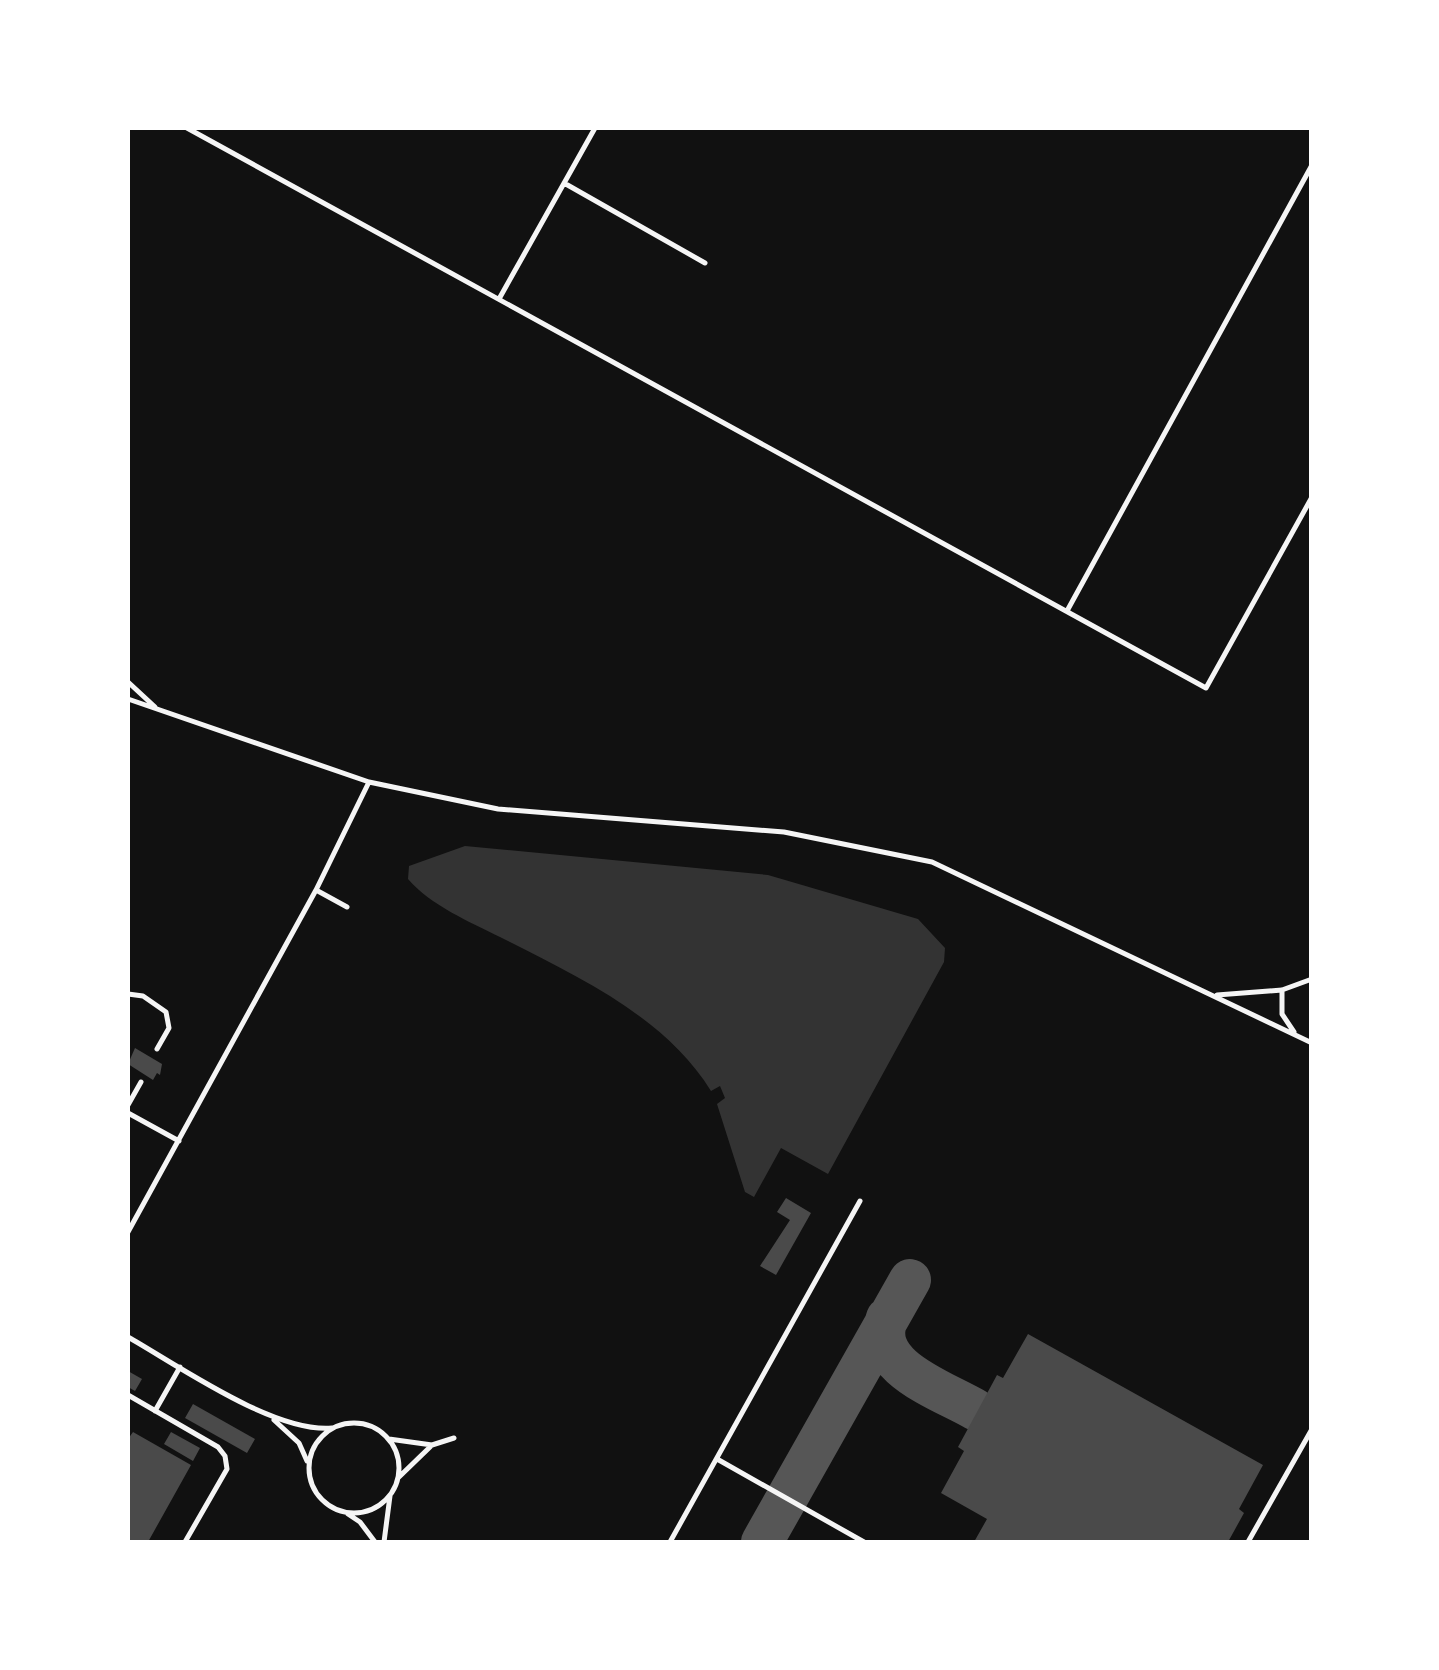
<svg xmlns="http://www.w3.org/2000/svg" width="1439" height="1670" viewBox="0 0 1439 1670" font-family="'Noto Sans',sans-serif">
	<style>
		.water { fill: #333 }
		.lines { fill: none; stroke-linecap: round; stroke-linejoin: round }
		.taxiway { stroke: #565656; stroke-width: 42 }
		.building { fill: #4a4a4a }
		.service { stroke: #f5f5f5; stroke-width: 5 }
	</style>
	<rect width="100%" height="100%" fill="#111"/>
	<path class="water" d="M465 846 768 875 918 919 945 948 944 962 828 1174 781 1148 754 1197 745 1192 717 1104 725 1098 720 1086 711 1091C665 1016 576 976 500 937 470 922 430 905 408 879L409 866Z"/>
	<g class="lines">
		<path class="taxiway" d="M887 1318C869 1367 942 1390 976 1410
			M762 1542 910 1280"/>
	</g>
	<path class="building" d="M135 1048 162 1064 160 1075 157 1073 153 1080 128 1064Z
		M786 1198 811 1213 776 1275 760 1266 790 1220 777 1212Z
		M1028 1334 1263 1465 1239 1509 1244 1513 1228 1542H974L987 1519 941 1493 964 1451 958 1447 997 1375 1003 1378Z
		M128 1371 142 1379 135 1391 128 1387Z
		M193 1404 255 1439 247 1453 185 1418Z
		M133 1432 191 1465 148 1542H128V1439Z
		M171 1432 200 1448 193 1461 164 1444Z"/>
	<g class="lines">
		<path class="service" d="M187 128 1206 688 1312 497
			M564 183 705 263
			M499 299 595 128
			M1067 611 1312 165
			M128 682 155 707
			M128 699 369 782 498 809 784 832 932 862 1312 1043
			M316 890 347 907
			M1282 990V1014L1294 1032
			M128 994 143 996 166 1012 169 1028 157 1049
			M1217 995 1282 990 1312 979
			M128 1105 141 1082
			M128 1113 179 1141
			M128 1232 316 890 369 782
			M128 1337C179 1366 274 1433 332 1428
			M128 1395 218 1447 225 1456 227 1469 185 1542
			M155 1411 180 1367
			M274 1420 299 1443 307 1461
			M309 1468a45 45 0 1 1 90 0a45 45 0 1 1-90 0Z
			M389 1439 432 1445 454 1438
			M717 1459 864 1542
			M399 1477 430 1447
			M348 1514 360 1522 375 1542
			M384 1542 390 1496
			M670 1542 860 1201
			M1248 1542 1312 1429"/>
	</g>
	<rect width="1439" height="1670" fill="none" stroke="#ffffff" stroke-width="260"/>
</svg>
